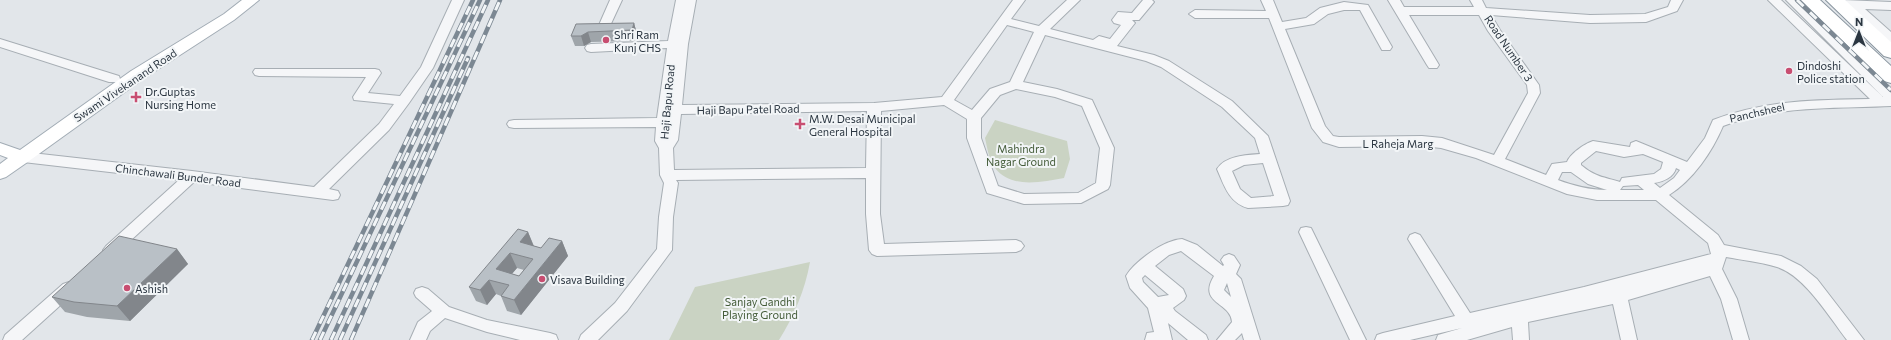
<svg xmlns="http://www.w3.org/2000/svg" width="1891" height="340" viewBox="0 0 1891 340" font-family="Commissioner,sans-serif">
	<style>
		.green { fill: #cad3c3 }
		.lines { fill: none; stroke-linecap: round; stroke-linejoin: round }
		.minor-casing { stroke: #a7aeb4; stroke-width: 2 }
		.major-casing { stroke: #a2acb5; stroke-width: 2 }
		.highway-casing { stroke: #8a96a0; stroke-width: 2 }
		.minor { fill: #f5f6f8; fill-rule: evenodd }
		.major { fill: #fff; fill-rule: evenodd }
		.highway { fill: #fff; fill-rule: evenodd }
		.rail-casing { stroke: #7c8893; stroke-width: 4.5 }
		.rail { stroke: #f2f5f7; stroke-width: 3; stroke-dasharray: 9; stroke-linecap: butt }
		.wall { fill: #9fa5aa; fill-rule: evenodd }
		.shaded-wall { fill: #82868b }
		.building { fill: #b9c0c6; stroke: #82868b; fill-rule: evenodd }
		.poi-dot { fill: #c84e71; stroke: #f2f5f7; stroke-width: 1.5 }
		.labels { text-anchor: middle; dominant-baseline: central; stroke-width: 4; stroke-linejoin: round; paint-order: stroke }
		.poi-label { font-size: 11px; fill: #2b3641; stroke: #f2f5f7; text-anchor: start }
		.street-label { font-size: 11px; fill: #2b3641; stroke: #f2f5f7 }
		.park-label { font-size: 11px; fill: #445c39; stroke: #f2f5f7 }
	</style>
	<rect width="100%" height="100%" fill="#e2e6ea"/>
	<path class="green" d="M995 120 1067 141 1070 159 1064 178C1041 182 1011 189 995 168 989 160 987 147 985 138Z
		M810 262C805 290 794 316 779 340H669L695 287Z"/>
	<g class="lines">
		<defs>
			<path id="minor" d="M452 0H464L433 68 409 103 389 130 329 189 338 191 340 195 338 199 333 200 194 182 116 254 111 256 106 254 103 250 106 246 179 180 23 162 18 160 16 157 18 154 23 152 192 171 314 187 379 124 394 104 354 100 353 97 366 77 259 76 255 75 253 72 255 69H375L379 70 381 73 368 93 400 96 421 67Z
				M610 0H622L609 28H601L599 25Z
				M676 0H696L688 44 682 105 874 103 942 97 1013 0H1025L1011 19 1039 26 1067 0H1080L1050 29 1093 40 1099 36 1110 39 1121 25 1114 23 1112 20 1118 12 1132 13 1143 0H1152L1154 2 1139 20H1132L1135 23 1117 46 1154 55 1169 61 1232 101 1268 136 1290 201 1288 205 1283 206 1248 208C1229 203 1224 185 1217 169 1225 156 1246 155 1260 154L1255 138 1222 107 1161 67 1146 61 1045 35 1023 82 1057 89 1092 100 1114 148 1110 185 1108 189 1081 203 1024 204 987 193 967 138V119L944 105 881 111 880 214 884 244 1016 240 1021 242 1024 246 1021 250 1016 252 877 256 872 254 869 250 866 214V178L676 180 678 183 673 217 672 250 669 254 627 311 598 340H579L581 335 615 303 657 249 659 217 664 183 660 175 659 148 655 141 656 127 514 128 509 127 507 124 509 121 514 120 657 118 667 48 591 52 587 51 585 48 587 45 591 44 668 41ZM1007 25 1034 32 1010 82 990 89 972 110 954 100ZM1016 89 1055 97 1082 106 1100 148 1096 183 1078 193 1024 194 998 186 981 138V118L1000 95ZM867 111 866 168 674 170 673 148 678 140 681 114ZM1263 163 1274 196 1251 198 1240 189 1232 171 1244 165Z
				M1261 0H1273L1282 22 1306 18 1320 8 1344 2 1368 5 1392 47 1390 50H1382L1360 10H1344L1328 14 1314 24 1285 29 1325 126 1333 136 1339 137 1422 136 1442 138 1494 155 1528 93 1527 85 1488 31 1479 15H1409L1439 65 1437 68H1429L1427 65 1388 0H1400L1404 7H1474L1470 0H1482L1486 8 1590 15 1645 14 1668 7 1671 0H1683L1677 11 1646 22 1590 23 1491 15 1500 30 1539 85 1540 93 1505 159 1546 175 1552 164 1567 162C1570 154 1584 144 1593 141L1630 147 1631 143 1636 141 1687 162 1705 138 1713 120C1767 100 1813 100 1870 99L1768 0H1781L1883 97 1786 0H1799L1891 90V106C1834 109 1778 105 1723 126 1712 152 1693 180 1669 195L1718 235 1724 245 1781 256 1801 266 1817 279 1864 340H1847C1829 317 1805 276 1777 267 1761 262 1742 260 1726 257L1722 269 1737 299 1749 340H1733L1721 299 1710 276 1628 300 1637 340H1621L1613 304 1528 322 1529 340H1513L1512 327 1467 340H1436L1438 335 1462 328 1410 340H1375L1377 335 1383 333 1455 316 1408 239 1410 235 1415 233 1420 235 1470 313 1584 287 1711 254 1708 243 1656 200H1597L1567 194 1476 158 1441 148 1422 146 1339 147 1323 142 1312 128 1269 18H1195L1189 14 1195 10 1266 11ZM1596 151 1624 157 1643 154 1663 162 1661 169 1654 174 1622 178 1620 182C1604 177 1595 177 1581 165V163ZM1676 168 1680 170 1674 178 1660 188 1654 183C1663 182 1674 177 1676 168ZM1562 172H1571L1588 184 1607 190C1590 190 1574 186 1558 180ZM1638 185 1644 190H1620L1623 186Z
				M1843 0 1891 2V10L1865 9 1891 32V43L1887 42Z
				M0 39 119 76 120 79 119 82H109L0 47Z
				M1306 227 1311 228 1313 232 1366 340H1350L1299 232 1301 228Z
				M1182 239 1197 245 1223 266 1224 265 1221 260 1224 256 1229 254 1234 256 1240 265 1236 274 1241 279 1260 340H1244L1242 333 1235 340H1217L1232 322C1231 302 1197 304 1214 276L1181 251 1169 255 1155 266 1183 289 1186 296 1184 300 1173 308 1175 311 1206 335 1208 340H1188L1168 323 1172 340H1145L1147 333 1154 332 1148 308 1130 288 1126 276C1135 261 1164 240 1182 239ZM1145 275 1169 295 1158 297 1143 282 1142 278ZM1227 283 1231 297 1224 290Z
				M69 282 75 284 77 288 75 292 22 340H3L5 335 63 284Z
				M422 287 428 289 449 307 487 320 550 333 556 335 558 340H520L487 332 445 318 430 331 426 340H410L418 322 432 311 416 297 414 293 416 289Z"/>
			<path id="major" d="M242 0H259L234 20 143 79 29 161 6 177 0 179V164L8 158 0 155V143L20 150 131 71 224 14Z"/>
			<path id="highway" d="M1801 0H1820L1891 66V83L1884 81Z
				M1826 0H1845L1891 42V58L1884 56Z"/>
		</defs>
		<use href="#minor" class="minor-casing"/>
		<use href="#major" class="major-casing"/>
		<use href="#highway" class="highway-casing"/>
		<use href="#minor" class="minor"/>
		<use href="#major" class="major"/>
		<use href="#highway" class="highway"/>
		<defs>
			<path id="rail" d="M1797 0 1891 90
				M312 340 473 0
				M320 340 480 0
				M331 340 488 0
				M340 340 468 58
				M351 340 500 0"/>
		</defs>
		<use href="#rail" class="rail-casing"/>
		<use href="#rail" class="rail"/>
	</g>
	<path class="wall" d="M634 23 637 34 634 41 591 42 584 46H575L571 36 576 24Z
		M528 232 534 246 541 248 562 241 568 256 521 315 507 311 501 296 496 294 487 305 476 301 469 287ZM517 268 524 270 519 276 512 274Z
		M177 249 188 264 130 321 87 317 65 312 52 297Z"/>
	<path class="shaded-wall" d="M634 23 637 34 634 41 632 30Z
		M588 32 591 42 584 46 581 36Z
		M528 232 534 247 520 242Z
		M562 241 568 256 521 315 514 300Z
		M177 249 188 264 130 321 117 306Z
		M510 253 517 268 503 284 496 269Z
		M489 280 496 294 487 305 480 290Z"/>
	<path class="building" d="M634 23 632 30 588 32 581 36H571L576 24Z
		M518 229 528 232 520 242 541 248 549 238 562 241 514 300 501 296 509 285 489 280 480 290 469 287ZM510 253 533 259 519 276 496 269Z
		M119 236 177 249 117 306 74 302 52 297Z"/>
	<g class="poi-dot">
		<circle cx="606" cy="40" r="4"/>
		<circle cx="1789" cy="71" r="4"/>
		<path d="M134 91h4v4h4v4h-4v4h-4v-4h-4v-4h4z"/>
		<path d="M798 118h4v4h4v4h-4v4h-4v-4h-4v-4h4z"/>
		<circle cx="542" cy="279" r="4"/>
		<circle cx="127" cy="288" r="4"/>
	</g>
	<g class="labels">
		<g class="poi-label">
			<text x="614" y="34">Shri Ram<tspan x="614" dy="13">Kunj CHS</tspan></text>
			<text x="1797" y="65">Dindoshi<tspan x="1797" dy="13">Police station</tspan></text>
			<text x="145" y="91">Dr.Guptas<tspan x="145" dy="13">Nursing Home</tspan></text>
			<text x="809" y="118">M.W. Desai Municipal<tspan x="809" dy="13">General Hospital</tspan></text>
			<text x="550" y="279">Visava Building</text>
			<text x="135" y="288">Ashish</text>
		</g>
		<g class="street-label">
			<text transform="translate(1509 48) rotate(56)">Road Number 3</text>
			<text transform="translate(125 85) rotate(-34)">Swami Vivekanand Road</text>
			<text transform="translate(667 102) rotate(-85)">Haji Bapu Road</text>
			<text transform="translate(748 109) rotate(-1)">Haji Bapu Patel Road</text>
			<text transform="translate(1757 112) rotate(-13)">Panchsheel</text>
			<text x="1398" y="143">L Raheja Marg</text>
			<text transform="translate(178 175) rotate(7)">Chinchawali Bunder Road</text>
		</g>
		<g class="park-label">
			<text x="1021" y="148">Mahindra<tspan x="1021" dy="13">Nagar Ground</tspan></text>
			<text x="760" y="301">Sanjay Gandhi<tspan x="760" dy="13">Playing Ground</tspan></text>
		</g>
	</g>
	<g transform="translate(1859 32)" stroke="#f2f5f7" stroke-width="3" paint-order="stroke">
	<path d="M0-3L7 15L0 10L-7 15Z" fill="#2b3641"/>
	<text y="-6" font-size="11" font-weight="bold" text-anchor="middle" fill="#2b3641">N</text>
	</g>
</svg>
